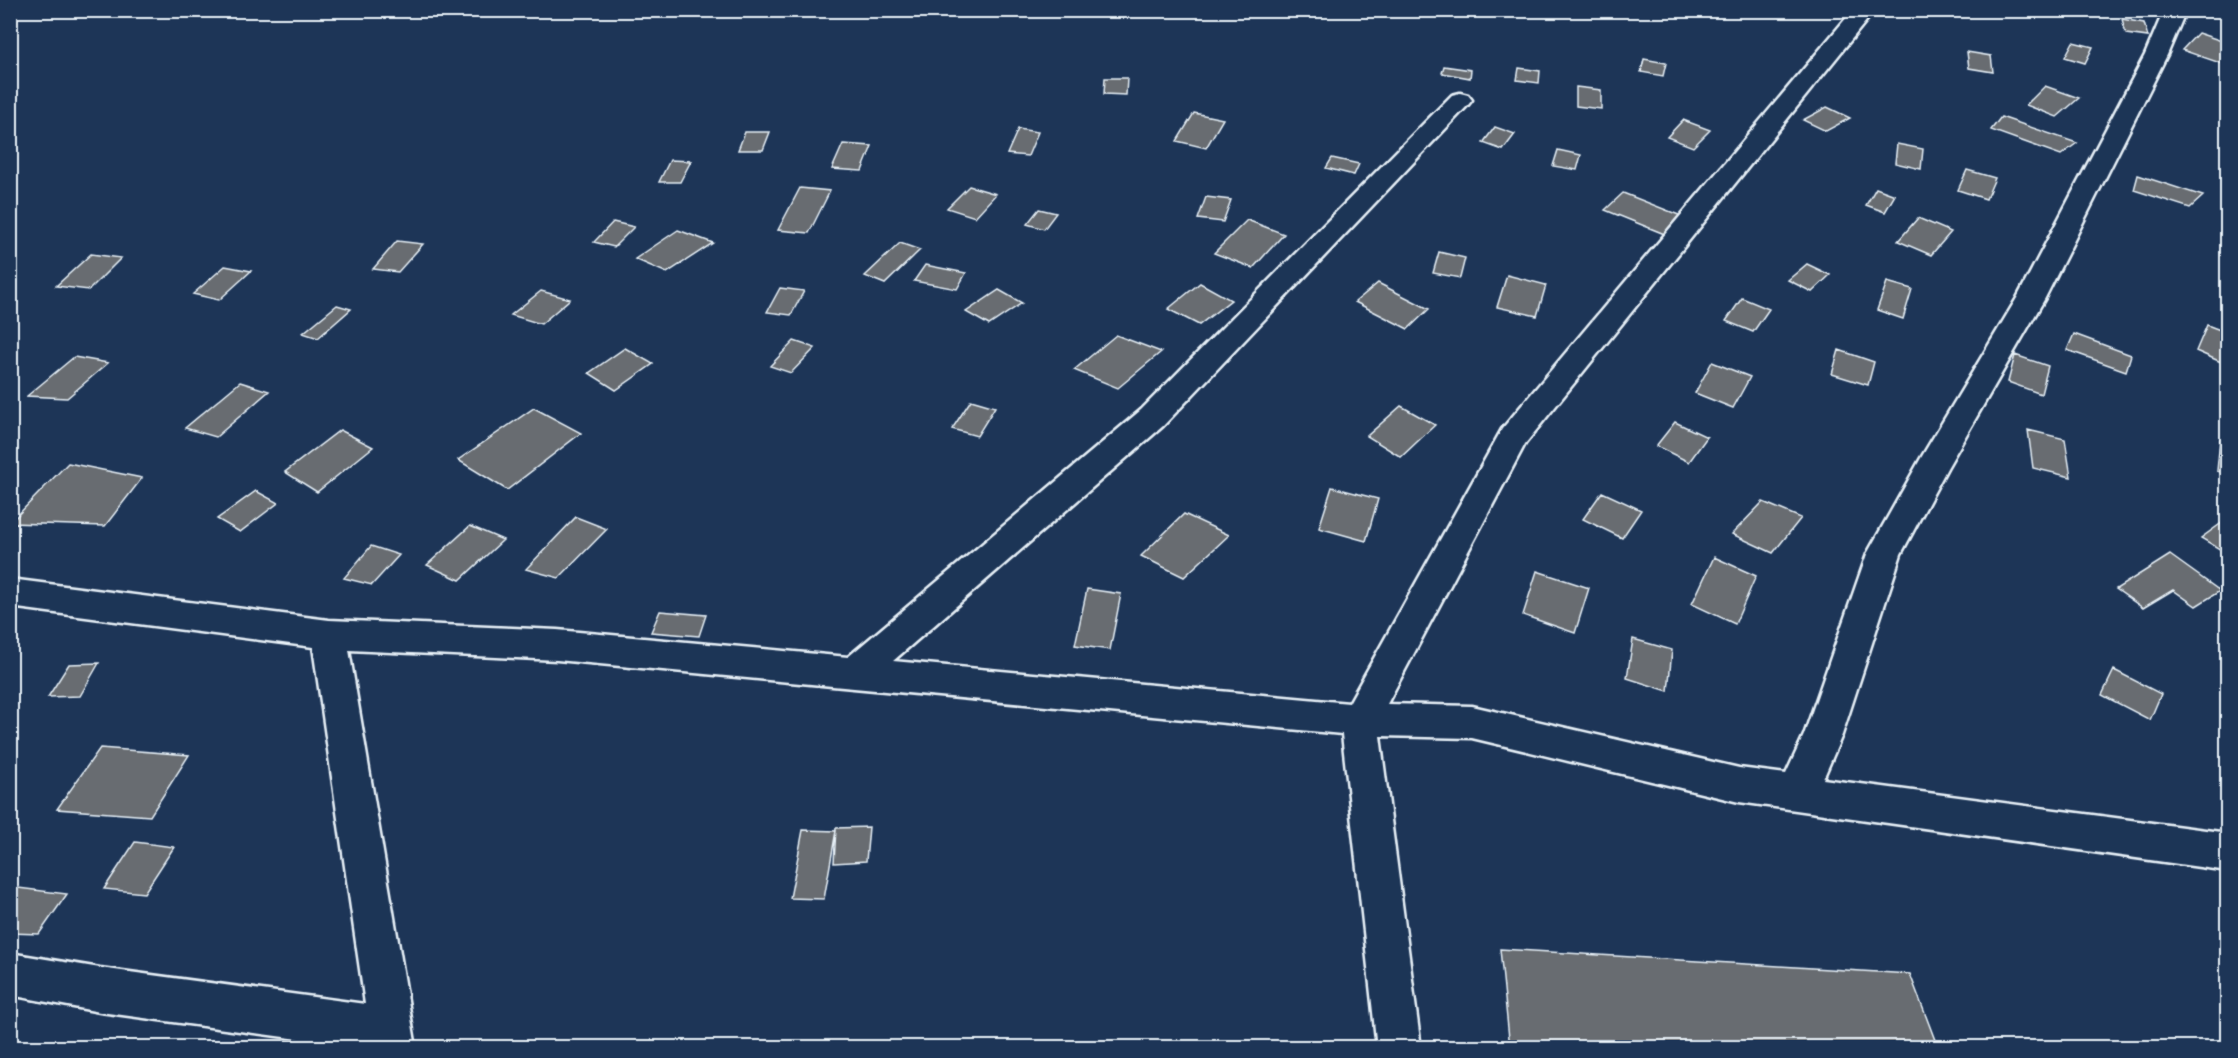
<svg xmlns="http://www.w3.org/2000/svg" width="2238" height="1058" viewBox="0 0 2238 1058" font-family="Pangolin,sans-serif">
	<style>
		.building { fill: #676c71; stroke: #e8f1f8; stroke-width: 1.5 }
		.lines { fill: none; stroke-linecap: round; stroke-linejoin: round }
		.minor-casing { stroke: #e8f1f8; stroke-width: 5 }
		.minor { fill: #1d3557; fill-rule: evenodd }
	</style>
	<rect width="100%" height="100%" fill="#1d3557"/>
	<filter id="ink" filterUnits="userSpaceOnUse"><feTurbulence type="fractalNoise" baseFrequency=".0167" numOctaves="2"/><feDisplacementMap in="SourceGraphic" scale="12" xChannelSelector="R" yChannelSelector="G"/><feConvolveMatrix kernelMatrix="1 2 1 2 8 2 1 2 1" color-interpolation-filters="sRGB"/></filter>
	<g filter="url(#ink)">
		<path class="building" d="M2122 19 2144 23 2148 37 2126 34Z
			M2198 33 2228 43V59L2223 64 2182 50Z
			M2073 42 2093 47 2085 63 2065 57Z
			M1967 52 1991 56 1993 72 1969 68Z
			M1644 59 1666 63 1663 76 1641 72Z
			M1444 66 1471 70 1470 78 1442 73Z
			M1519 68 1540 71 1539 83 1517 80Z
			M1105 78H1127L1126 95 1104 94Z
			M2045 86 2079 98 2057 117 2026 105Z
			M1576 87 1601 90V109L1576 106Z
			M1827 107 1850 118 1826 131 1803 120Z
			M1194 113 1223 119 1206 148 1177 141Z
			M2001 117 2077 143 2061 155 1991 130Z
			M1683 120 1710 130 1693 147 1667 137Z
			M1495 127 1515 134 1503 150 1483 143Z
			M1018 129 1038 132 1028 156 1007 154Z
			M745 132H770L763 150H738Z
			M843 144 872 146 862 171 832 169Z
			M1897 144 1923 149 1921 169 1895 163Z
			M1558 150 1581 155 1577 170 1553 166Z
			M1332 158 1359 164 1354 175 1326 168Z
			M670 160 691 161 680 182H659Z
			M1967 170 1995 178 1986 199 1958 190Z
			M2138 175 2203 196 2190 208 2134 190Z
			M969 186 996 194 975 217 947 208Z
			M800 188 830 191 809 233 778 230Z
			M1876 188 1895 195 1885 212 1866 205Z
			M1623 193 1684 217 1667 235 1605 210Z
			M1206 197 1231 200 1223 222 1198 219Z
			M1039 209 1056 213 1044 229 1027 224Z
			M1918 218 1951 232 1931 255 1898 241Z
			M1247 220 1284 234 1253 268 1214 253Z
			M613 222 634 227 614 247 594 242Z
			M678 230 713 243 667 273 635 259Z
			M397 241 423 244 398 272 373 269Z
			M900 243 920 250 885 284 865 276Z
			M1439 252 1465 258 1460 278 1433 273Z
			M91 254 121 258 89 290 56 286Z
			M1807 264 1830 275 1812 292 1788 280Z
			M925 265 966 273 957 289 914 281Z
			M225 266 251 271 219 300 193 294Z
			M1507 275 1546 285 1537 316 1497 307Z
			M1887 282 1912 289 1903 319 1877 310Z
			M1200 283 1231 300 1199 325 1168 309Z
			M1378 283 1429 309 1408 329 1355 302Z
			M780 288 804 291 791 315 767 312Z
			M999 290 1022 303 989 325 966 312Z
			M541 291 570 299 541 324 511 315Z
			M1742 298 1769 309 1753 332 1726 321Z
			M337 305 351 309 318 338 303 333Z
			M2207 325 2228 333V365L2196 351Z
			M2074 334 2131 355 2126 371 2067 350Z
			M1116 335 1161 352 1118 388 1074 370Z
			M794 341 815 348 791 373 770 366Z
			M625 348 653 364 616 390 589 373Z
			M1839 350 1874 362 1868 385 1832 374Z
			M2015 355 2048 366 2041 394 2008 382Z
			M74 357 108 363 67 398 27 396Z
			M1712 362 1750 377 1733 408 1695 393Z
			M240 382 269 391 216 437 185 428Z
			M971 400 995 407 977 436 952 429Z
			M1401 406 1435 425 1401 457 1367 436Z
			M534 408 581 433 507 490 458 460Z
			M1675 422 1707 437 1689 462 1656 446Z
			M340 430 373 447 317 492 285 472Z
			M2028 430 2065 439 2071 477 2033 468Z
			M2220 439 2228 442V474L2217 471Z
			M68 463 142 478 105 526 10 523Z
			M1332 487 1378 499 1366 541 1319 528Z
			M256 491 278 503 240 532 217 519Z
			M1602 492 1641 510 1622 538 1583 519Z
			M1763 502 1801 518 1773 553 1732 534Z
			M1184 514 1229 535 1184 577 1141 556Z
			M576 517 607 529 559 578 526 569Z
			M2223 522 2228 524V554L2201 538Z
			M470 526 503 540 460 580 427 565Z
			M371 546 399 555 372 585 344 578Z
			M2170 555 2220 591 2196 606 2173 590 2143 608 2116 589Z
			M1714 557 1756 576 1735 624 1692 604Z
			M1537 571 1589 588 1575 633 1523 615Z
			M1087 589 1121 594 1110 650 1075 645Z
			M660 611 706 615 699 636 651 632Z
			M1633 639 1672 650 1668 691 1627 678Z
			M99 663 80 696 48 697 69 664Z
			M2114 670 2161 694 2150 720 2102 695Z
			M100 748 189 755 150 816 57 809Z
			M869 827 866 861 834 863 836 828Z
			M803 830 836 831 824 899 790 898Z
			M135 842 174 847 144 893 104 889Z
			M10 887 67 894 39 934 10 933Z
			M1500 949 1910 974 1938 1048H1510Z"/>
		<g class="lines">
			<defs>
				<path id="minor" d="M1853 10H1875L1525 444 1387 704 1472 706 1739 768 1786 774 1804 735 1867 554 1921 458 2017 298 2145 55 2164 10H2186L2167 55 2045 298 1947 468 1901 554 1842 735 1823 779 2228 833V871L1739 802 1472 738 1380 736 1421 1048H1377L1342 734 557 660 349 650 416 1048H365L100 1012 10 995V953L100 968 365 1004 313 647 10 607V579L329 620 557 630 848 657 1141 410 1452 95 1460 93 1468 95 1472 100 1468 105 1163 426 893 661 1349 703 1502 429Z"/>
			</defs>
			<use href="#minor" class="minor-casing"/>
			<use href="#minor" class="minor"/>
		</g>
	</g>
	<rect width="2238" height="1058" fill="none" stroke="#1d3557" stroke-width="36"/>
	<rect x="18" y="18" width="2202" height="1022" fill="none" stroke="#e8f1f8" stroke-width="2" filter="url(#ink)"/>
</svg>
